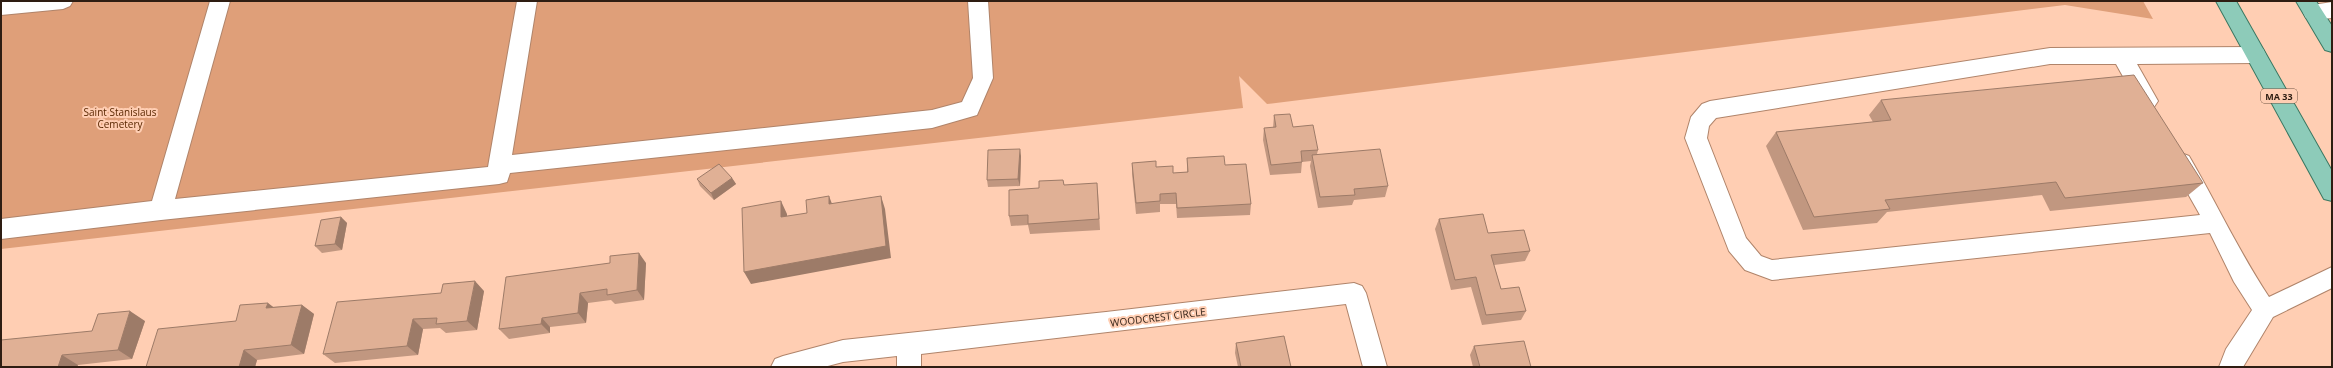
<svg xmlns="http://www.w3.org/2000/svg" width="2333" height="368" viewBox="0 0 2333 368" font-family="'Open Sans',sans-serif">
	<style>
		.green { fill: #df9f79 }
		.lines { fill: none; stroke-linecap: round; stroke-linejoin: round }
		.minor-casing { stroke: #b0846a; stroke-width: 2 }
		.major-casing { stroke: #3a7761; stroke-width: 2 }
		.minor { fill: #fff; fill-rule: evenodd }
		.major { fill: #8dcbb9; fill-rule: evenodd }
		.wall { fill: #c19780 }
		.shaded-wall { fill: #9d7b68 }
		.building { fill: #e0b095; stroke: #9d7b68 }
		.labels { text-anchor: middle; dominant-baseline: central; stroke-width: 4; stroke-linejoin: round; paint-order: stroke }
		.shield { fill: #ffceb3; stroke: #6d5242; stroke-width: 1 }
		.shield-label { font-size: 9px; font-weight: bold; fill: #2e1d12 }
		.park-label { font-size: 10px; fill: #5a2700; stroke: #ffceb3 }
		.street-label { font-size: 10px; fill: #2e1d12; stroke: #ffceb3 }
	</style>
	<rect width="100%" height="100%" fill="#ffceb3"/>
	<path class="green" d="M1 1H2143L2153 19 2065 5 1267 104 1239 76 1243 108 1 249Z"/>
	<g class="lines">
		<defs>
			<path id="minor" d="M1 1H73L70 6 63 9 1 15Z
				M210 1H230L175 199 488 167 517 1H537L512 155 932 110 962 102 973 78 968 1H988L993 78 977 115 932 128 510 173 507 182 499 184 161 220 1 239V219L152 201Z
				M2332 2V18L2313 20 2306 18 2303 12 2306 6Z
				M2256 47 2263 49 2266 55 2263 61 2256 63 2137 64 2158 101 2154 107 2147 110 2140 107 2116 64H2050L1716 118 1709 126 1707 138 1746 238 1761 256 1772 260 2200 215 2170 162 2173 156 2181 153 2189 156C2216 202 2239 252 2269 297L2332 267V288L2273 317 2243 367H2219L2226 349 2252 310 2234 282 2210 233 1772 280 1745 270 1729 251 1685 138 1691 117 1702 104 1710 101 2050 48Z
				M1354 283 1362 286 1366 293 1387 367H1363L1346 304 921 354V367H897V356L843 362 824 367H771L775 359 783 356 843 340 1106 312Z"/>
			<path id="major" d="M2216 1H2236L2332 171V201L2324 199Z
				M2296 1H2316L2332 26V52L2325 50Z"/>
		</defs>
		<use href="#minor" class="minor-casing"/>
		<use href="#major" class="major-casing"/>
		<use href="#minor" class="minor"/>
		<use href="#major" class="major"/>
	</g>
	<path class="wall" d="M1881 100 2203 183 2186 197 2050 211 2042 195 1887 212 1877 223 1803 230 1766 146 1776 132 1873 122 1869 115Z
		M1274 115 1293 127 1318 150 1317 154 1388 186 1385 197 1354 200 1352 205 1318 208 1310 166 1311 161 1302 162 1301 173 1270 175 1263 140 1264 128H1273Z
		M1021 156 1020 186 988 187 987 180Z
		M1187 158 1225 165 1251 204 1250 215 1177 218 1176 204H1160V212L1136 214 1132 174V163L1156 167 1173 173 1187 172Z
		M732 178 736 184 714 200 700 186 697 179Z
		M1063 180 1064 185 1098 193 1100 230 1030 234 1028 225 1011 226 1009 216 1039 188Z
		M341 217 347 223 342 250 322 253 315 246Z
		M1439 219 1488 233 1530 251 1525 261 1494 265 1501 289 1526 311 1521 320 1482 325 1471 287 1451 290 1435 229Z
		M646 263 644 300 615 304 611 300 588 303 586 323 550 327V333L509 339 499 329Z
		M484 291 477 330 446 333 440 328 423 329 418 355 335 363 323 354Z
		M302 305 314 314 304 354 257 360 255 367H146L236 321 273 307Z
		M145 321 132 359 78 365 77 367H1Z
		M1236 343 1291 367H1238L1235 353Z
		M1474 346 1531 367H1473L1470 355Z"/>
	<path class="shaded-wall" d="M1020 149 1021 156 1020 186 1018 179Z
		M732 178 736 184 714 200 711 193Z
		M829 196 834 209 829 204Z
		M881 196 885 209 891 258 751 284 744 272Z
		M781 201 787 214V230L781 217Z
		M341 217 347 223 342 250 335 244Z
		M639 253 646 263 644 300 637 290Z
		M475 281 484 291 477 330 467 321Z
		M580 293 588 303 586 323 578 313Z
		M268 303 280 312 266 308Z
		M302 305 314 314 304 354 291 345Z
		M130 311 145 321 132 359 118 350Z
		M542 318 550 327V333L541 324Z
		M413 319 423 329 418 355 407 346Z
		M244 350 257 360 255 367H239Z
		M62 355 78 365 77 367H58Z"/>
	<path class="building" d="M2134 75 2203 183 2065 198 2056 182 1885 200 1890 209 1814 217 1776 132 1891 120 1881 100Z
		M1290 114 1293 127 1313 125 1318 150 1301 151 1302 162 1271 165 1264 128 1276 127 1274 115Z
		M1020 149 1018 179 987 180 988 150Z
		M1380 149 1388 186 1354 189 1355 195 1320 197 1312 155Z
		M1224 156 1225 165 1246 164 1251 204 1177 208 1176 193 1160 194V201L1136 203 1132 163 1156 161V167L1173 166V173L1188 172 1187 158Z
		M719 164 732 178 711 193 697 179Z
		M1063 180 1064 185 1097 183 1099 219 1028 224V215L1009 216V190L1039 188V181Z
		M829 196V204L881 196 886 246 744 272 742 208 781 201V217L807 213 806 200Z
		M1483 214 1488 233 1524 230 1530 251 1491 255 1501 289 1519 287 1526 311 1486 315 1476 277 1455 280 1439 219Z
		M341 217 335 244 315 246 321 220Z
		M639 253 637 290 607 295V289L580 293 578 313 542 318 541 324 499 329 506 277 610 263V256Z
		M475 281 467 321 436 324 437 318 413 319 407 346 323 354 337 302 441 293 443 284Z
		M268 303 266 308 302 305 291 345 244 350 239 367H146L158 329 236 321 240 305Z
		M130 311 118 350 62 355 58 367H1V340L92 331 98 314Z
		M1284 336 1291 367H1241L1236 343Z
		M1524 341 1531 367H1480L1474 346Z"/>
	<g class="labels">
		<rect class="shield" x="2261" y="89" width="36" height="14" rx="3"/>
		<g class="shield-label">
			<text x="2279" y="96">MA 33</text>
		</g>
		<g class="park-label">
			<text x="120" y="112">Saint Stanislaus<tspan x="120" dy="12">Cemetery</tspan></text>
		</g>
		<g class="street-label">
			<text transform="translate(1158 317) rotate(-7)">WOODCREST CIRCLE</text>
		</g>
	</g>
	<rect width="2333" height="368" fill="none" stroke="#2e1d12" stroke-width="4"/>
</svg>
